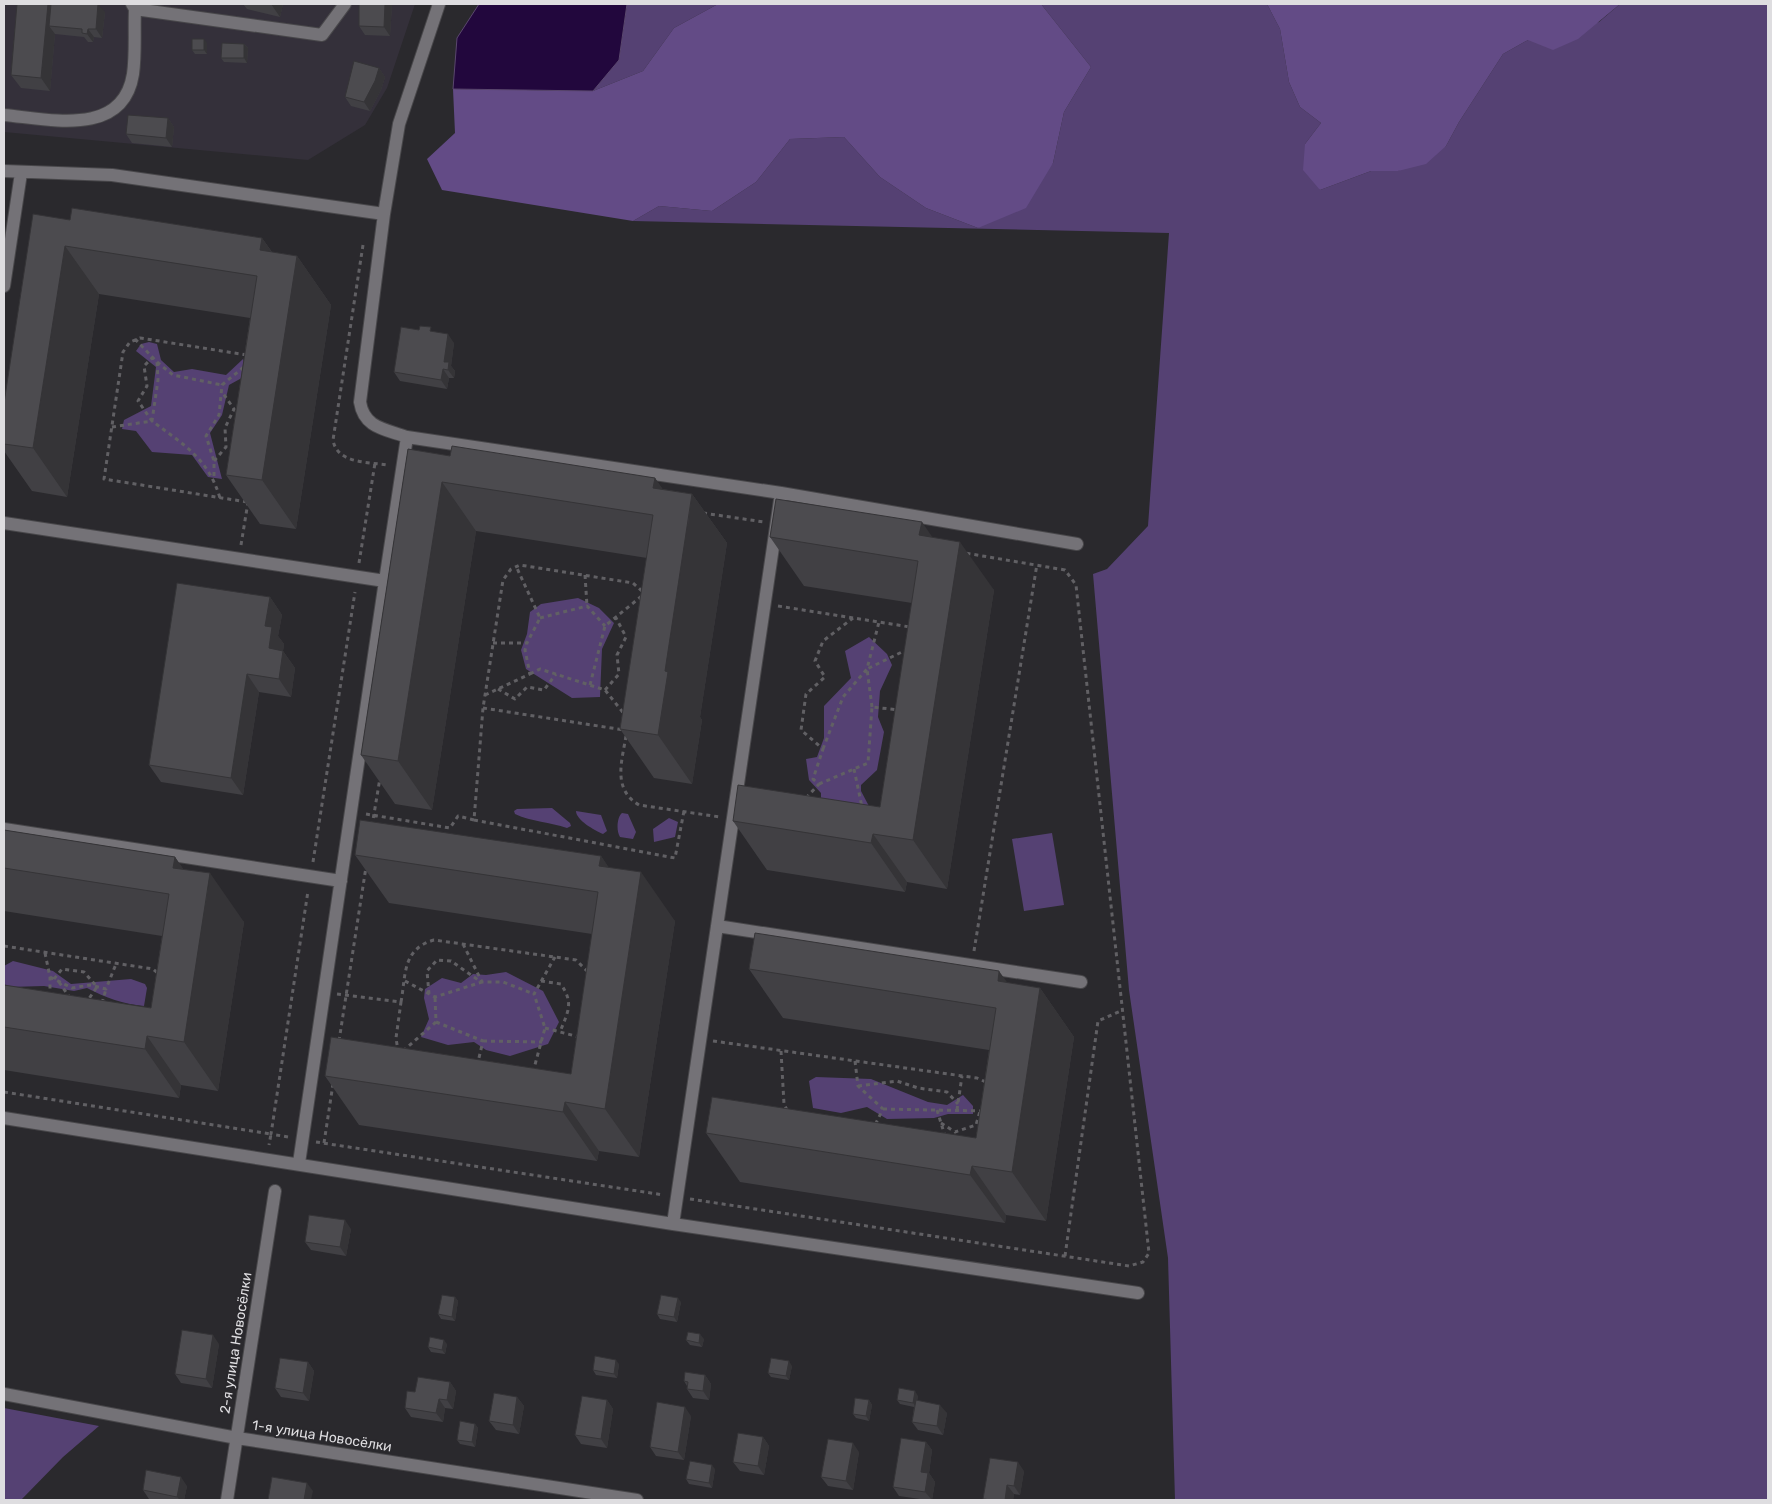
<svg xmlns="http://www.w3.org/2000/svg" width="1772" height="1504" viewBox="0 0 1772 1504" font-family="Rubik,sans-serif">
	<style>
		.built { fill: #34303a }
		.green { fill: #554173 }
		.forest { fill: #634b86 }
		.water { fill: #22073d; stroke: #5a476e }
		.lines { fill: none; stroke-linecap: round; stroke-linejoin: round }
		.minor-casing { stroke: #48474a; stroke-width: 14 }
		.path { stroke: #616064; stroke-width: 3; stroke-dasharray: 4 4; stroke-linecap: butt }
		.minor { stroke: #747277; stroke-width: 12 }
		.wall { fill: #414044 }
		.shaded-wall { fill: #353437 }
		.building { fill: #4c4b4f; stroke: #353437 }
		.labels { text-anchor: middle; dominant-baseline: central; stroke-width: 4; stroke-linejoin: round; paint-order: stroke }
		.street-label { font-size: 14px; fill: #dedde0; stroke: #2a292d }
	</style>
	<rect width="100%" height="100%" fill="#2a292d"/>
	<path class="built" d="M4 4H415L387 88 365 125 308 160 4 132Z"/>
	<path class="green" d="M627 4H718L674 28 643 71 593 91 619 59Z
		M1041 4H1267L1280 29 1289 82 1300 107 1321 123 1305 144 1320 190 1371 171H1398L1446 146 1459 122 1503 54 1528 40 1599 22 1620 4H1768V1500H1175L1168 1258 1129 990 1093 574 1107 569 1148 526 1169 233 633 221 659 206 712 211 756 182 790 139 844 137 880 177 926 208 978 228 1053 163 1064 112 1091 67Z
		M149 342 157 344 161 360 174 372 192 369 226 375 243 359 249 374 229 385 222 415 210 433 222 479 208 477 192 455 152 452 136 431 122 429 124 420 151 406 156 367 136 351 141 344Z
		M578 598 599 608 614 623 602 649 600 697 572 698 526 669 521 650 527 634 530 612 541 604Z
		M869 637 887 654 892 665 880 691 878 717 884 732 877 770 861 785V791L871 810 821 800V793L809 780 806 759 817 757 824 738V706L851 678 845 651Z
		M552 808 570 823 571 826 567 828C550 822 532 822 515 814L514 811 517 809Z
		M576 811 601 815 607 831 603 834C594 830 576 820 576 811Z
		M622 813 628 814 636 832 633 839 620 837C616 831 617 817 622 813Z
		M669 818 678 822 675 837 654 842 653 829Z
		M1052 833 1064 905 1024 911 1012 839Z
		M13 961 53 971 71 984 131 979 145 984 147 988 144 1006C123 1004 106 998 87 988L74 991 44 986 9 987 4 984V966Z
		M506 972 543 991 559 1022 548 1044 510 1056 486 1050 474 1042 448 1045 421 1037 429 1019 424 998 425 989 442 978 461 983 473 974 486 975Z
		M816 1077 871 1079 928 1102 947 1105 963 1095 973 1106V1114H948L934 1118 887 1119 867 1107 841 1113 813 1108 809 1081Z
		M4 1408 99 1426 63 1457 21 1500H4Z"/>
	<path class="forest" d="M718 4H1041L1091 67 1064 112 1053 163 1026 208 978 228 926 208 880 177 844 137 790 139 756 182 712 211 659 206 633 221 442 190 427 159 455 133 453 89 593 91 643 71 674 28Z
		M1267 4H1620L1578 39 1553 50 1528 40 1503 54 1459 122 1446 146 1426 164 1398 171H1371L1320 190 1303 170 1305 144 1321 123 1300 107 1289 82 1280 29Z"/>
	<path class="water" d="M479 4H627L619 60 593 91 453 89 457 38Z"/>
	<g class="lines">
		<defs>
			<path id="minor" d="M132 4 135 9 322 35 345 4
				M4 115C49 119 123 138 133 74 136 53 134 30 135 9
				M4 171 112 175 384 214 399 124 439 4
				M384 214 360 402C364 428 385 429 407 437
				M4 286 21 173
				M781 493 1077 544
				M4 523 385 581 407 437 781 493 673 1224 1138 1293
				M4 829 341 881
				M717 926 1081 982
				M4 1118 673 1224
				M299 1163 385 581
				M4 1394 237 1438 637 1500
				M227 1500 275 1191"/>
		</defs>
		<use href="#minor" class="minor-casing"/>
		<path class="path" d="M363 245 333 440C337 464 369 462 388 465
			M135 339 157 362 158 380 152 421C184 445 208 458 220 498
			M157 362 173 375 222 385
			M112 427 152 421 138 401 147 386 144 366 153 357
			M214 461 226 447 225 428 234 409 222 392
			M214 476V461L206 436 219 415 222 385 245 366
			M247 502 104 479 123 352 130 342 140 338 247 355
			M703 513 764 522
			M241 545 248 502
			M359 563 375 463
			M585 575 587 606
			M778 606 910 627
			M540 618 587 606 605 626
			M493 643H527L540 618 516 566
			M530 674 540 669 605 690 625 715
			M590 685 605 626 643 595
			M498 689 515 699 527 687 544 690 556 674
			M605 690 619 674 617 655 626 637 615 616
			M485 695 530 674 525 650 527 643
			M872 707 867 669 906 650
			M483 708 624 730
			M626 736C622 761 612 789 639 805L720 817
			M823 749 843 697 867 669 879 622
			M854 769 862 807
			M819 784 868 763 872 707 899 710
			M806 798 819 784 813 779 823 749 801 730 806 694 825 677 815 661 823 641 853 618
			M366 814 450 828 458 816 474 820 483 708 503 580 511 569 520 565 633 583 643 592
			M474 820 675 858 684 811
			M372 826 380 778
			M313 862 355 592
			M463 944 482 982H503L534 994
			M4 946 153 969 160 975
			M974 951 1037 564
			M45 953 50 977V997
			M50 977 72 988 90 985 106 989 116 964
			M54 979 62 969 84 972 97 987 88 1000
			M405 981 435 997 482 982
			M541 981 561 984C574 1004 568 1011 560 1032
			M59 982 70 998
			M337 994 401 1002 396 1038 398 1051
			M429 994 427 971 437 960 451 961 481 982
			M401 1002C406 975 402 949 434 940L576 960 588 972
			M102 1003 106 989
			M436 1022 483 1041 478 1062
			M545 1028 579 1037
			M339 1041 366 867
			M483 1041 542 1042
			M713 1041 977 1078 988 1083
			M403 1051 436 1022 435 997
			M781 1051 784 1104 788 1112
			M855 1061 858 1086 883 1109 875 1125
			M533 1072 545 1028 534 994 555 957
			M858 1086 897 1081 918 1088 947 1092 958 1104
			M4 1092 271 1134 269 1145
			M883 1109 983 1111
			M937 1110 945 1136
			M957 1110 962 1076
			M941 1123 955 1132 976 1125 980 1111
			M288 1137 271 1134 308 891
			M316 1142 664 1195
			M324 1143 333 1084
			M690 1199 1129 1266 1143 1262 1149 1253 1076 585 1065 570 965 553
			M1065 1256 1098 1021 1123 1010"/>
		<use href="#minor" class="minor"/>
	</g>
	<path class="wall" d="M17 4 105 12 102 38 94 37 93 42H88L84 37 55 34 50 91 21 88 11 75Z
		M243 4H283L280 17 247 9Z
		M359 4H391L392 5 390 36 365 35 359 26Z
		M207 43V54H195L192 50Z
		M244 44 248 48 247 63 224 62 221 58Z
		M379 68 385 77 381 90 370 111 351 106 345 97Z
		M168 118 174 127 172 147 132 143 126 134Z
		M70 220 262 238 272 252 297 256 331 305 296 529 260 524 226 475 250 318 99 294 67 497 32 491 4 451V403Z
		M434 332 454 343 451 366 455 371 454 378H449L447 389 400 381 394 372Z
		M408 449 450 456 655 478 662 489 692 494 727 543 700 717 702 720 692 784 654 778 620 729 647 558 476 531 432 810 395 804 361 755Z
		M770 537H932L994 590 947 889 907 882 905 892 767 870 733 821 880 807 912 603 804 586Z
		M270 597 282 615 278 636 284 644 283 651 295 668 291 697 259 692 243 795 161 782 149 765Z
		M4 830 175 857 183 869 244 922 218 1091 181 1085 179 1098 4 1070V985L151 1008 162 936 4 911Z
		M355 855 601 856 608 867 675 921 639 1157 599 1151 597 1161 359 1125 325 1076 571 1074 592 934 389 903Z
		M749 969 1008 983 1040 988 1074 1037 1046 1221 1006 1215 1005 1223 740 1182 706 1133 976 1138 989 1050 783 1018Z
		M351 1229 346 1256 311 1250 305 1242Z
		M455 1297 458 1301 455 1321 441 1319 438 1314Z
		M681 1302 677 1322 660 1319 657 1314Z
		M704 1339 702 1347 690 1345 686 1340Z
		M219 1344 212 1388 181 1383 175 1374Z
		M447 1344 445 1354 431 1352 428 1347Z
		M308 1362 314 1371 309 1401 281 1397 275 1388Z
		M619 1364 617 1378 596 1375 593 1370Z
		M792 1366 789 1380 771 1377 768 1373Z
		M705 1375 711 1384 709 1400 693 1398 687 1389V1386L684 1381Z
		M450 1382 456 1391 453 1409 445 1408 443 1422 411 1417 405 1408 415 1392Z
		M918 1396 917 1401 947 1413 943 1435 918 1430 912 1422 914 1407 900 1404 897 1400Z
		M517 1397 524 1406 519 1434 496 1430 489 1421Z
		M607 1400 613 1409 607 1448 581 1444 575 1435Z
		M869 1400 872 1405 869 1421 856 1418 853 1414Z
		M691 1416 684 1460 656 1456 650 1447Z
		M475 1424 478 1428 475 1447 460 1444 457 1440Z
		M763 1437 769 1446 764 1475 740 1471 733 1462Z
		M926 1442 932 1450 929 1473 935 1482 932 1500H927L899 1496 893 1487Z
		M859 1452 853 1490 828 1486 821 1477Z
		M715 1469 712 1488 689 1484 686 1479Z
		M1024 1471 1020 1495 1014 1494 1013 1500H984L983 1499Z
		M187 1486 184 1500H154L149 1499 143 1490Z"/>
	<path class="shaded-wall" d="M48 4H55L49 26 55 34 50 91 41 78Z
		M98 4 105 12 102 38 96 29Z
		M271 4H283L280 17Z
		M385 4H391L392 5 390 36 384 27Z
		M88 29 94 37 93 42 87 34Z
		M204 39 207 43V54L204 50Z
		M244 44 248 48 247 63 244 58Z
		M379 68 385 77 381 90 370 111 364 102Z
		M168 118 174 127 172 147 166 138Z
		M262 238 293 283 297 256 331 305 296 529 262 480 260 250Z
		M65 246 99 294 67 497 33 448Z
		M448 334 454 343 451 366 455 371 454 378 448 370 444 362Z
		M443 369 449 378 447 389 441 380Z
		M655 478 688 525 692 494 727 543 700 717 702 720 692 784 658 735 653 488Z
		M442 482 476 531 432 810 398 761Z
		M922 522 955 570 960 542 994 590 947 889 913 840 919 535Z
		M270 597 282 615 278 636 284 644 283 651 295 668 291 697 279 679 269 648 265 626Z
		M247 674 259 692 243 795 231 778Z
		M873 834 907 882 905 892 871 843Z
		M601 856 635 905 599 866Z
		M175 857 206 902 210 873 244 922 218 1091 184 1042 173 868Z
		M641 872 675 921 639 1157 605 1109Z
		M999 971 1034 1020 998 981Z
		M1040 988 1074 1037 1046 1221 1012 1172Z
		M147 1036 181 1085 179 1098 145 1049Z
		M565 1102 599 1151 597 1161 563 1112Z
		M972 1166 1006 1215 1005 1223 970 1175Z
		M345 1220 351 1229 346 1256 340 1247Z
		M455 1297 458 1301 455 1321 452 1317Z
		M678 1298 681 1302 677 1322 674 1317Z
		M700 1334 704 1339 702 1347 699 1343Z
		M213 1335 219 1344 212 1388 206 1379Z
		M444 1340 447 1344 445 1354 442 1350Z
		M616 1360 619 1364 617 1378 614 1374Z
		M789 1361 792 1366 789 1380 786 1376Z
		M308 1362 314 1371 309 1401 303 1393Z
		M705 1375 711 1384 709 1400 703 1391Z
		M450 1382 456 1391 453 1409 447 1400Z
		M915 1391 918 1396 916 1407 913 1403Z
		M517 1397 524 1406 519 1434 513 1425Z
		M439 1399 445 1408 443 1422 436 1413Z
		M607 1400 613 1409 607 1448 601 1439Z
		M869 1400 872 1405 869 1421 866 1416Z
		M940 1405 947 1413 943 1435 937 1426Z
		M685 1407 691 1416 684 1460 678 1452Z
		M475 1424 478 1428 475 1447 472 1442Z
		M763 1437 769 1446 764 1475 758 1466Z
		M926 1442 932 1450 929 1473 935 1482 932 1500 925 1492 921 1472Z
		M853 1443 859 1452 853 1490 846 1481Z
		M1018 1462 1024 1471 1020 1495 1014 1486Z
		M712 1465 715 1469 712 1488 709 1483Z
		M181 1477 187 1486 184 1500H180L177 1497Z
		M307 1483 313 1491 311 1500H304Z
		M1007 1485 1014 1494 1013 1500H1005Z"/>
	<path class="building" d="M17 4H48L41 78 11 75Z
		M51 4H98L96 29H88L87 34 82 33V29L49 26Z
		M359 4H385L384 27 359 26Z
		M192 39H204V50H192Z
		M222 43 244 44V58H221Z
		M354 61 379 68 375 81 364 102 345 97Z
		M128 115 168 118 166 138 126 134Z
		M72 208 262 238 260 250 297 256 262 480 226 475 257 276 65 246 33 448 4 444V403L33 214 70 220Z
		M420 326 431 327 430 331 448 334 444 362H449L448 370 443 369 441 380 394 372 401 327 419 330Z
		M452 446 655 478 653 488 692 494 665 671 668 672 658 735 620 729 653 515 442 482 398 761 361 755 408 449 450 456Z
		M776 499 922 522 919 535 960 542 913 840 873 834 871 843 733 821 738 785 880 807 918 561 770 537Z
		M177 583 270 597 265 626 272 627 269 648 283 651 279 679 247 674 231 778 149 765Z
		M360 820 601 856 599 866 641 872 605 1109 565 1102 563 1112 325 1076 331 1037 571 1074 598 892 355 855Z
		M4 830 175 857 173 868 210 873 184 1042 147 1036 145 1049 4 1027V985L151 1008 169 894 4 868Z
		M755 933 999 971 998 981 1040 988 1012 1172 972 1166 970 1175 706 1133 712 1097 976 1138 996 1008 749 969Z
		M309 1215 345 1220 340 1247 305 1242Z
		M442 1295 455 1297 452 1317 438 1314Z
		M661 1295 678 1298 674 1317 657 1314Z
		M182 1330 213 1335 206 1379 175 1374Z
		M688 1332 700 1334 699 1343 686 1340Z
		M430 1337 444 1340 442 1350 428 1347Z
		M595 1356 616 1360 614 1374 593 1370Z
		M280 1358 308 1362 303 1393 275 1388Z
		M771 1358 789 1361 786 1376 768 1373Z
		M685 1372 705 1375 703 1391 687 1389 688 1382 684 1381Z
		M418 1377 450 1382 447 1400 439 1399 436 1413 405 1408 407 1391 415 1392Z
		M899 1388 915 1391 913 1403 897 1400Z
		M494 1393 517 1397 513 1425 489 1421Z
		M582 1396 607 1400 601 1439 575 1435Z
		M855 1398 869 1400 866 1416 853 1414Z
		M916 1400 940 1405 937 1426 912 1422Z
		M657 1402 685 1407 678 1452 650 1447Z
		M460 1421 475 1424 472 1442 457 1440Z
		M738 1433 763 1437 758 1466 733 1462Z
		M901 1438 926 1442 921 1472 928 1473 925 1492 893 1487Z
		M828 1439 853 1443 846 1481 821 1477Z
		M990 1458 1018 1462 1014 1486 1007 1485 1005 1500H991L983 1499Z
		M690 1461 712 1465 709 1483 686 1479Z
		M146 1470 181 1477 177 1497 143 1490Z
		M272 1477 307 1483 304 1500H268Z"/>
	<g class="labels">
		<g class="street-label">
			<text transform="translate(236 1343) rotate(-81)">2-я улица Новосёлки</text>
			<text transform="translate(322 1436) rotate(9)">1-я улица Новосёлки</text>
		</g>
	</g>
	<rect width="1772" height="1504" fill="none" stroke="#dedde0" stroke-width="10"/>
</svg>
